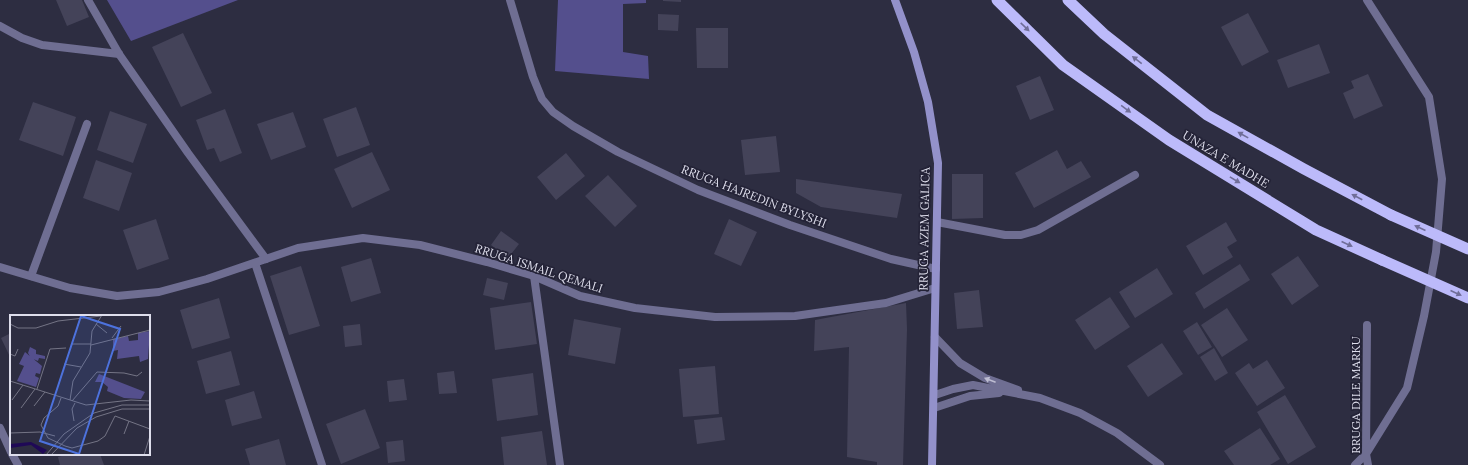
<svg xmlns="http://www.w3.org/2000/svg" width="1468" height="465" viewBox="0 0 1468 465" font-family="Lora,serif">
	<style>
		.green { fill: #544f8d }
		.building { fill: #444359 }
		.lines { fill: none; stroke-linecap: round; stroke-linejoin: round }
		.service { stroke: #6f6e92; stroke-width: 8 }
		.minor { stroke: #6f6e92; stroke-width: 8 }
		.tertiary { stroke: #6f6e92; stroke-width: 8 }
		.secondary { stroke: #9391ca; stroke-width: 8 }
		.trunk { stroke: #bcbafa; stroke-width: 11 }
		.trunk-bridge { stroke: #bcbafa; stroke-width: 11 }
		.oneway { fill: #706e98 }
		.oneway2 { fill: #bdbcd1 }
		.labels { text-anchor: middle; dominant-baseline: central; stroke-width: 3.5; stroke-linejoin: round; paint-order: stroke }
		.street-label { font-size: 12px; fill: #dedeec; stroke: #242337 }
		.inset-road { fill: none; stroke: #747485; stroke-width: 1 }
		.view { fill: #4d72dd; fill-opacity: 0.15; stroke: #4d72dd; stroke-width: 2 }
		.inset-edge { fill: none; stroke: #dedeec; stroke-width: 2 }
	</style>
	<rect width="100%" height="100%" fill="#2d2d41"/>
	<path class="green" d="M107 0H238L131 41Z
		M558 0H646V3L623 4V52L648 56 649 79 555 71Z"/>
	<path class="building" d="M56 0H82L89 17 67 26Z
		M663 0H681V2L663 1Z
		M1248 13 1269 52 1242 66 1221 27Z
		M658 14 679 15 678 31 658 30Z
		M696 28H728V68H697Z
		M183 33 212 93 181 107 152 47Z
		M1319 44 1330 73 1288 88 1277 60Z
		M1368 74 1383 106 1354 119 1343 93 1354 88 1351 81Z
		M1040 76 1054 110 1030 120 1016 86Z
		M33 102 76 117 63 156 19 140Z
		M356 107 370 145 337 157 323 119Z
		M225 109 242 153 220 162 214 148 207 150 196 120Z
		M110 111 147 124 133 163 97 150Z
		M293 112 306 147 271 160 257 124Z
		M776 136 780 172 745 175 741 140Z
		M1057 150 1067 169 1081 161 1091 177 1034 208 1015 173Z
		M372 152 390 190 352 208 334 169Z
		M566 153 585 176 556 200 537 177Z
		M96 160 132 173 119 211 83 198Z
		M952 174H983V218L952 219Z
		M608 175 637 206 615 227 585 196Z
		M796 179 902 194 897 218 821 207 796 193Z
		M156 219 169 259 137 270 123 230Z
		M729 219 757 232 741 266 714 254Z
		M1226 222 1237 241 1227 247 1233 257 1203 275 1186 246Z
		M501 231 519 244 508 258 491 245Z
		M1298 256 1319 286 1292 305 1271 274Z
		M371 258 381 293 351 302 341 267Z
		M1240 264 1250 280 1204 309 1195 293Z
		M301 266 320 326 289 335 270 276Z
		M1157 268 1173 294 1135 318 1119 292Z
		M487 278 508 283 504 300 483 295Z
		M979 290 983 327 957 329 954 293Z
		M1110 297 1130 327 1095 350 1075 320Z
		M219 298 230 338 192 349 180 310Z
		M531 302 537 344 495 350 490 308Z
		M906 303 907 329 903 465H877V462L847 457 849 347 814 351 815 320Z
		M1227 308 1248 340 1222 357 1201 325Z
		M574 319 621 328 615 364 568 355Z
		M1197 322 1212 347 1198 355 1183 331Z
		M360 324 362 345 345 347 343 326Z
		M11 333V359L1 338Z
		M1162 343 1183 374 1148 397 1127 366Z
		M1214 348 1228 373 1215 381 1200 357Z
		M231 351 240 385 206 394 197 361Z
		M1267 360 1285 388 1257 406 1235 373 1249 363 1253 369Z
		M715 366 719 414 683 417 679 369Z
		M454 371 457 393 439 394 437 373Z
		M533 373 538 415 497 421 492 379Z
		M404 379 407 400 389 402 387 381Z
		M254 391 262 418 232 426 225 400Z
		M1285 395 1316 447 1288 464 1257 412Z
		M365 409 380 448 341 464 326 424Z
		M722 417 725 440 697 444 694 420Z
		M1260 428 1280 459 1270 465H1234L1224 451Z
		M542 431 547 465H504L501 437Z
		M279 439 286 465H250L245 449Z
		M403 440 405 461 388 463 386 442Z
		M68 454H100L104 465H60L58 457Z"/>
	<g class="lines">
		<path class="service" d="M0 26 22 38 42 45 119 54
			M937 222 1005 235H1021L1038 230 1135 175
			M255 263 322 465
			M31 276 87 124
			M534 276 560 465
			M1366 454 1367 325"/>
		<path class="minor" d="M88 0 119 54 188 153 266 259
			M510 0 533 77 542 99 553 112 573 126 618 152 698 190 790 225 891 259 936 269
			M935 337 960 363 985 378 1018 390
			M935 395 953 389 973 385 1040 398 1080 413 1117 433 1160 465
			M934 408 970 396 999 393
			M0 428 11 452
			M12 454 18 465
			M1366 454 1368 465
			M1355 465 1366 454 1407 388 1424 316 1436 252 1442 179 1429 97 1367 0"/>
		<path class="tertiary" d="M0 267 70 288 117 296 159 292 207 279 298 248 363 238 420 245 487 262 534 276 580 296 635 308 715 317 795 316 886 303 935 288"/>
		<path class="secondary" d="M895 0 914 52 928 102 938 163 932 465"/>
		<path class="trunk" d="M997 0 1063 65 1169 140 1316 230 1382 260
			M1068 0 1104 34 1207 115 1304 169 1391 215"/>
		<path class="trunk-bridge" d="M1391 215 1468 249
			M1382 260 1468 298"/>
	</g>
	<defs><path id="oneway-solid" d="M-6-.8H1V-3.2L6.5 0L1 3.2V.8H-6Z"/></defs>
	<g class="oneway">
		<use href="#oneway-solid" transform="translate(1025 27) rotate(44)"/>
		<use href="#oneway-solid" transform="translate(1137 60) rotate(-142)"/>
		<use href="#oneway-solid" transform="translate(1126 109) rotate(36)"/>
		<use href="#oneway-solid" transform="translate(1243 135) rotate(-151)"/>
		<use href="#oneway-solid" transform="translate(1235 180) rotate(31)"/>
		<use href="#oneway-solid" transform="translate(1357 197) rotate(-152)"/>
		<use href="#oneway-solid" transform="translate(1420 228) rotate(-156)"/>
		<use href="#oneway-solid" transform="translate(1347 244) rotate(25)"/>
		<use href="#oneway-solid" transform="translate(1456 293) rotate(24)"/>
	</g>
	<use class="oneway2" href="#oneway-solid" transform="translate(990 380) rotate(-159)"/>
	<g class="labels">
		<g class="street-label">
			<text transform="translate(1226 159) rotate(31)">UNAZA E MADHE</text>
			<text transform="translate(754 196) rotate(21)">RRUGA HAJREDIN BYLYSHI</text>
			<text transform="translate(924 229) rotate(-89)">RRUGA AZEM GALICA</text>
			<text transform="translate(539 268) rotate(18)">RRUGA ISMAIL QEMALI</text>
			<text transform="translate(1355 395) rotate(-90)">RRUGA DILE MARKU</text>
		</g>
	</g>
	<g transform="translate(10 315)">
		<rect width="140" height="140" fill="#2d2d41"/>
		<path d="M140 16 138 44 130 47 129 41 107 44 108 35 103 36V24L118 21 119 26 128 25V18ZM20 32 26 35V39L35 41V44L29 43 28 46 21 43 18 38ZM15 37 32 51 30 59 26 58 25 61 29 63 26 72 7 66 14 51 9 49ZM89 59 135 77 131 84 114 83 97 76 98 72 92 67H85Z" fill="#544f8d"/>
		<path d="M21 127 37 135 33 139 21 130 0 133V129Z" fill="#1f0956"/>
		<path class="inset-road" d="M0 9 8 13H26L48 6 91 1M86 9 97 18M102 23 111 11M62 29H81M81 30 140 15M0 39 5 41 8 34M54 49 71 52M0 66 76 90 121 85 140 86M27 74 40 34 56 33M51 83 48 91 34 103 31 110 38 123 55 131 62 133 88 126 95 121 105 101 140 114M2 85 13 70M60 85 63 66 80 38 82 16 92 0M62 86 87 57 114 58 127 61 132 57M24 91 35 77M11 93 25 74M64 106 62 94 65 88M0 118 30 117 45 121M114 119 119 106M36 140 54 119 84 98 112 90H140M41 140 67 113 86 102 112 94H140M134 140 140 121"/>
		<path class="view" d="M71 1 110 14 69 139 30 126Z"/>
		<rect width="140" height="140" class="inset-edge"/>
	</g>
</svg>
